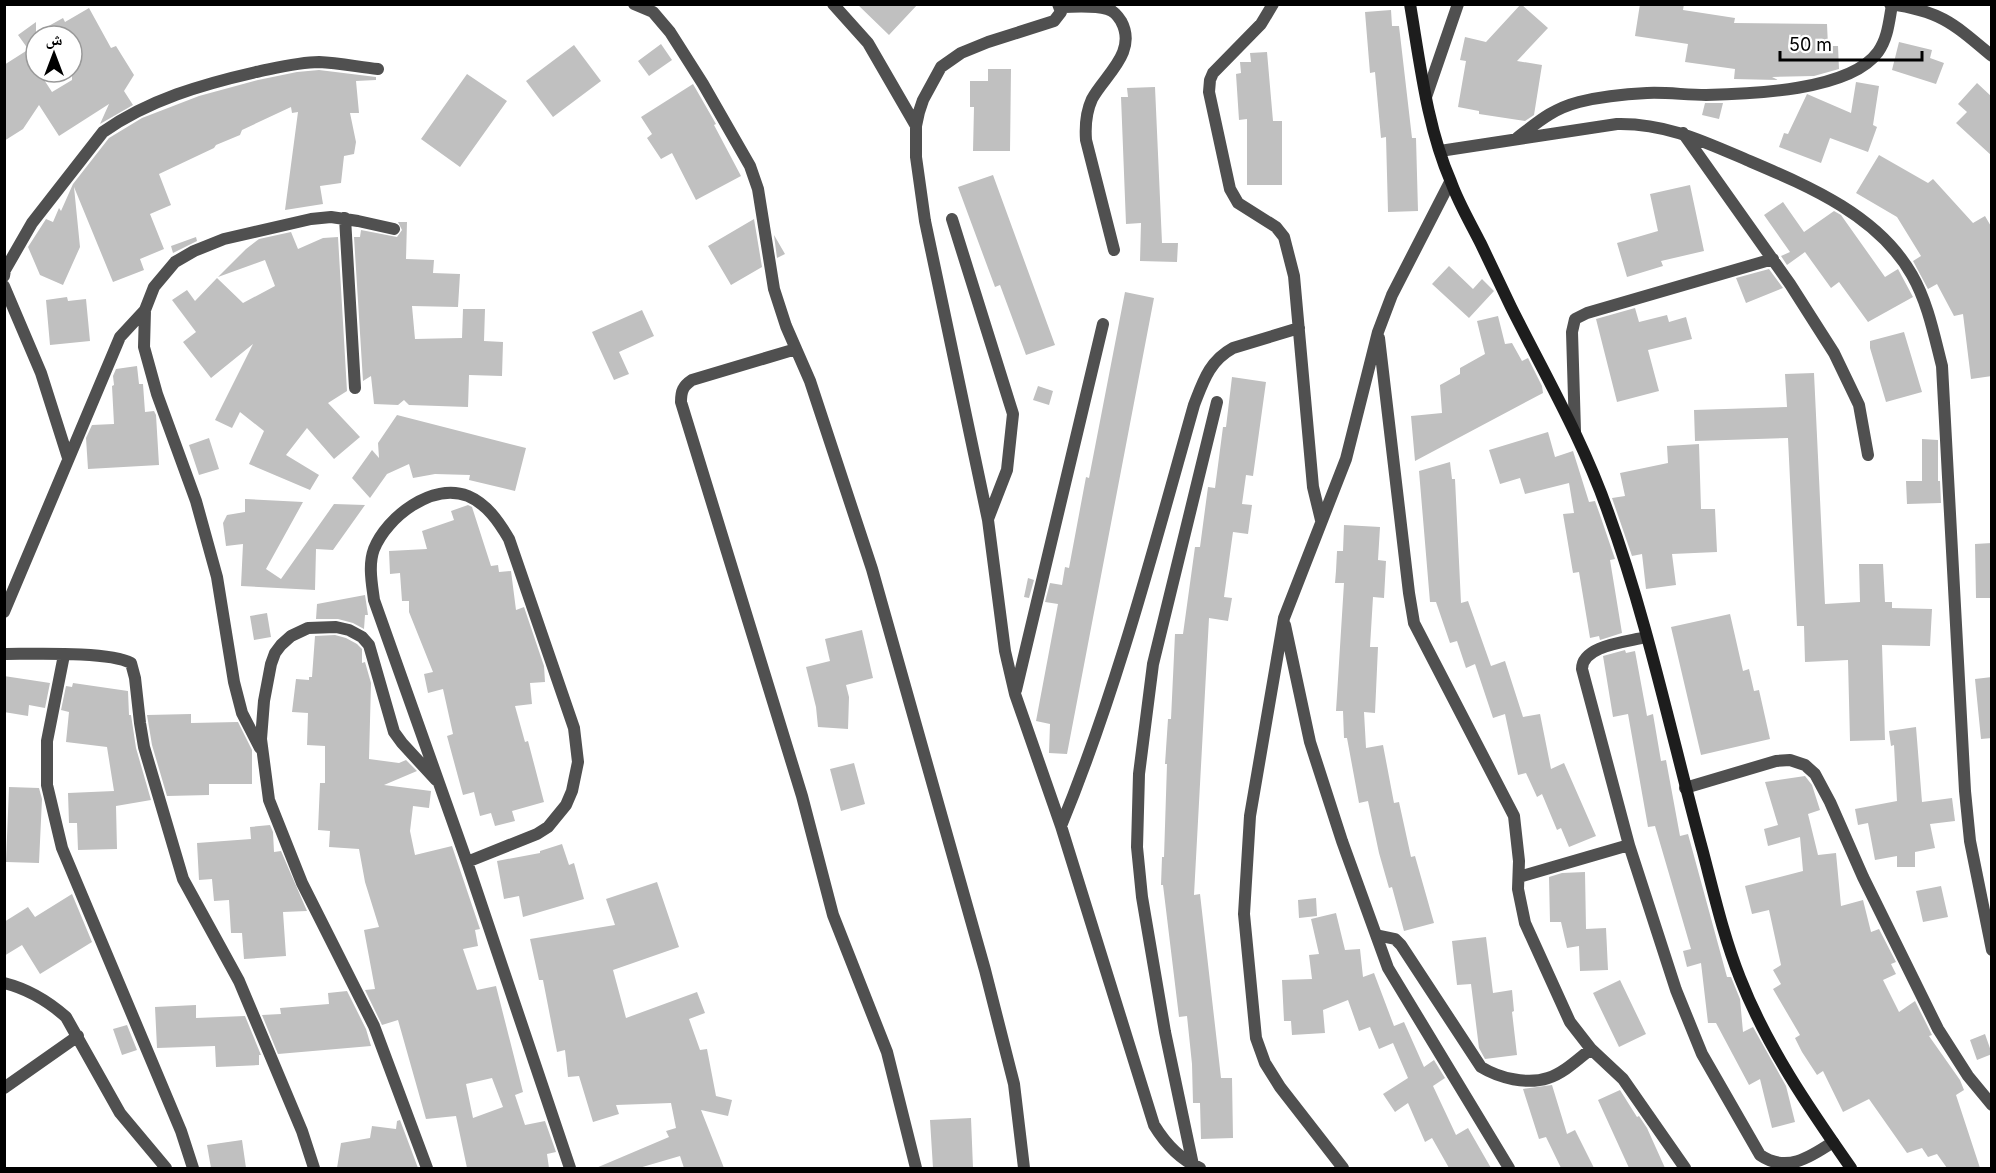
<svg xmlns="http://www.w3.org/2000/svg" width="1996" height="1173" viewBox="0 0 1996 1173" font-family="Inter,'Noto Naskh Arabic',sans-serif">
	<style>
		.building { fill: #c0c0c0; fill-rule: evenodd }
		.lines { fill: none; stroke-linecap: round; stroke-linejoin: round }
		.street { stroke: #505050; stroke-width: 12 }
		.secondary { stroke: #1d1d1d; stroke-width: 12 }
	</style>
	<rect width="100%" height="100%" fill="#fff"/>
	<path class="building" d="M857 4H918L889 35Z
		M1521 4 1548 28 1517 61 1542 65 1534 115 1525 121 1479 114V111L1458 107 1466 61 1460 60 1465 37 1486 42Z
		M1640 4H1684L1683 10 1735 18 1734 23 1827 24 1828 46H1838L1839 69 1814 76 1772 77 1778 80 1734 79 1735 69 1685 62 1688 44 1635 36Z
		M89 8 111 48 116 46 134 75 124 91 133 105 100 124 109 104 59 136 39 105 23 129 4 141V65L26 51 36 67V72H39L52 92 72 80V36H36V60L18 35 36 22V33L63 18 65 22Z
		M1391 10 1392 26H1399L1412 138H1416L1418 211 1388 212 1386 137 1381 138 1375 72 1370 73 1365 12Z
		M1899 42 1932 50 1930 58 1944 63 1936 84 1892 70Z
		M661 44 672 60 649 76 638 61Z
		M574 45 601 81 553 117 526 81Z
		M1267 52 1273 121H1282V185H1247V119L1239 120 1236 74 1241 73 1240 62H1251L1250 53Z
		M988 69H1011L1010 151H973L974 107H970V81H988Z
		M319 70 376 77V80L356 81 359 113H350L356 142 354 154 344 156 341 183 320 186 323 204 285 210 298 112 292 113 291 107 242 130 240 135 216 145 214 148 159 174 171 205 150 214 164 249 140 259 144 270 113 282 74 187 80 247 63 285 40 275 28 247 46 219 53 222 59 208 61 211 73 184 109 138 142 118 199 96 258 80 297 72Z
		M467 74 507 101 460 167 421 139Z
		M1856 82 1879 86 1873 125 1877 127 1868 152 1830 138 1821 163 1779 147 1784 133 1788 134 1807 94 1851 113Z
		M1977 83 1992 97V156L1956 123 1967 112 1958 104Z
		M693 84 716 124 714 125 741 176 696 200 672 153 661 159 647 138 652 134 641 117Z
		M1155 87 1162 243H1178L1177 262 1140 261 1141 223 1126 224 1121 97H1128L1127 88Z
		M1705 103H1723L1719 119 1702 115Z
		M1879 155 1928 183 1933 179 1973 223 1985 216 1992 228V376L1971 379 1963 314 1954 316 1937 284 1928 289 1913 261 1921 256 1897 217 1856 193Z
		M993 175 1055 345 1026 355 1000 285 995 287 958 187Z
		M1690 185 1704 251 1661 261 1663 266 1627 277 1617 243 1658 231 1650 194Z
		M1783 202 1804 232 1834 211 1841 215 1885 277 1898 269 1913 297 1868 322 1839 282 1831 288 1805 252 1787 265 1781 256 1790 252 1764 215Z
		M754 219 762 267 731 285 708 246Z
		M398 222H407L406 259 434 260 433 273 460 274 458 307 412 306 415 339 462 338 463 309H485L484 341 503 342 502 376 469 375 468 407 409 405 404 400 398 405 374 404 371 376 363 381 354 237H360L361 230 397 237 402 230Z
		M291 232 298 249 323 238 338 237 347 391 328 403 360 437 334 459 307 428 286 455 319 475 310 490 249 464 264 431 240 412 232 428 215 420 253 344 211 378 183 342 196 332 172 300 187 290 195 301 217 278 243 303 275 286 265 260 218 277 246 249 259 239Z
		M774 235 785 254 777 258Z
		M196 237 197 241 173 253 171 246Z
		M1449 266 1473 289 1482 279 1494 291 1469 318 1432 284Z
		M1769 269 1783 288 1746 303 1736 278Z
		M1125 292 1154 298 1067 754 1049 753 1050 724 1036 721 1058 604 1045 602 1050 583 1062 585 1065 567 1069 568 1086 477 1089 478Z
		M67 297 68 301 86 299 90 341 50 345 46 300Z
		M1635 308 1639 322 1667 315 1669 322 1686 317 1692 339 1648 350 1659 391 1617 402 1596 319Z
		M642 310 654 336 619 352 629 374 614 380 592 332Z
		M1498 316 1505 344 1512 343 1522 361 1528 358 1542 386 1543 393 1415 461 1411 416 1442 413 1440 385 1460 374V368L1485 354 1477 321Z
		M1904 332 1922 392 1886 402 1870 348V341Z
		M137 366 139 384H143L145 412 154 411 156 415 159 465 88 469 86 438 92 425 114 424 112 386 114 385 113 376 116 369Z
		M1814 373 1825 604 1860 602 1859 564H1883L1885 602H1892V608L1932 609 1930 646 1882 645 1885 740 1850 741 1848 660 1805 662 1804 626H1797L1788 438 1695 441 1694 410 1787 407 1785 374Z
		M1232 377 1266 382 1253 476 1246 475 1242 504 1252 505 1248 534 1233 532 1224 597 1232 598 1228 621 1209 618 1194 895 1200 894 1221 1078H1232L1233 1138 1201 1139 1200 1103H1193L1192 1064 1187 1016 1179 1017 1163 885H1161L1162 857H1164L1167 764H1165L1168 719H1171L1175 634H1183L1195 547H1200L1208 487 1215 488 1223 427H1226Z
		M1038 386 1053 391 1049 405 1033 400Z
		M397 415 526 448 515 491 469 480 470 475 435 474 413 478 409 464 387 474 370 498 352 478 372 450 379 458 378 443Z
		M1548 432 1555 457 1573 451 1589 502 1595 501 1600 515 1615 559 1610 560 1622 633 1600 640 1599 636 1590 638 1579 572 1573 573 1563 514 1574 513 1569 483 1525 494 1520 478 1500 484 1489 450Z
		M209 438 219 469 199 475 189 445Z
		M1922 439 1938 440V481H1940L1941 503 1907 504 1906 481H1922Z
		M1699 444 1701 509H1715L1717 552 1672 554 1676 585 1646 589 1642 554 1632 556 1612 498 1625 496 1620 473 1668 463 1667 446Z
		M1450 462 1452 479H1455L1461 603 1468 601 1491 666 1505 661 1523 717 1540 714 1551 769 1564 763 1596 836 1569 847 1561 828 1557 830 1542 794 1537 797 1526 773 1518 775 1505 714 1493 718 1475 664 1466 668 1457 641 1450 643 1436 602H1430L1419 471Z
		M245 499 303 502 266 569 281 579 334 504 365 505 333 550 316 549 315 590 241 586 243 544 226 546 223 523 227 515 245 512Z
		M468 505 472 507 491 566 498 565 499 572 511 571 516 610 524 607 544 666 545 682 530 683 532 704 515 706 525 742 528 741 544 802 512 811 515 821 495 826 491 813 480 816 474 792 463 795 447 736 453 734 443 689 428 693 424 674 433 672 409 612V601H402L400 573 390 574 389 551 427 549 422 531 454 520 451 511Z
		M1344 525 1380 527 1378 560 1386 561 1384 598 1373 597 1370 647H1378L1375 713 1364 712 1366 748 1383 745 1394 803 1399 802 1411 857 1415 856 1434 923 1404 931 1392 887 1389 888 1379 853 1368 801 1359 803 1347 738H1344L1343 711H1336L1344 583H1335L1336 571 1337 551H1343Z
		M1992 543V598H1976L1975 544Z
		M1028 578 1034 580 1029 598 1024 597Z
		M365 595 368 615H365L364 629 353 623 338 619H316L317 604Z
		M267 613 271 637 254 640 250 616Z
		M1730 614 1743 671 1749 669 1754 691 1759 690 1770 739 1701 755 1671 627Z
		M862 630 873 678 846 685 849 697 848 729 818 727 816 707 806 667 830 661 825 639Z
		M335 635 346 638 357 644 362 649V663L365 662 371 683 369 759 399 763 406 760 417 771 384 785 431 791 429 808 413 806 410 831 415 855 452 846 480 929 475 930 478 946 463 949 477 990 496 986 523 1092 515 1095 525 1125 545 1121 556 1152 547 1154 549 1168H467L456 1116 426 1119 398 1020 382 1025 365 990 375 989 364 930 379 927 365 882 359 849 329 847 330 831 318 830 320 783H325V746L307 745 308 713 292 712 296 679 309 680V677H312L315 636ZM492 1078 503 1107 473 1118 466 1084Z
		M1625 650 1626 653 1635 651 1647 716 1653 714 1661 761 1666 760 1680 836 1688 834 1727 977H1731L1740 999 1743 1032 1753 1027 1786 1086 1795 1122 1772 1128 1760 1079 1749 1085 1716 1023H1708L1701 963 1687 967 1683 951 1691 949 1655 826 1648 827 1628 714 1613 717 1603 656Z
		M4 676 50 683 45 708 29 705 28 716 4 712Z
		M1992 677V738L1981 739 1975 679Z
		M73 683 128 691 129 715H131L136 748 151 800 116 806 117 849 78 850 77 823H69L68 793 114 791 107 747 66 742 69 712 61 710 66 686 72 687Z
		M191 714V723L238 722 252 750V784H209V795L167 796 152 745 147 715Z
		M1916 727 1922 802 1952 798 1955 821 1930 824 1935 848 1915 852V867H1897V856L1875 860 1868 823 1858 825 1855 809 1897 801 1894 745 1891 746 1889 731Z
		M854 763 865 804 841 811 830 769Z
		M1805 776 1812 785 1820 810 1808 814 1818 855 1836 853 1841 906 1863 900 1871 932 1879 929 1896 962 1891 964 1896 974 1883 980 1899 1012 1915 1001 1932 1035 1929 1036 1960 1080 1964 1090 1956 1095 1980 1168H1947L1937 1154 1928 1157 1922 1148 1907 1153 1869 1099 1843 1112 1823 1071 1817 1075 1802 1052 1795 1038 1800 1035 1773 989 1781 984 1773 970 1781 965 1769 910 1752 914 1745 886 1803 871 1800 837 1768 846 1764 829 1778 825 1765 782Z
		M9 787 39 788 42 799 39 863 6 862Z
		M270 825 273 832 274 852 281 851 307 911 283 912 286 956 244 959 242 933H231L229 900 214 901 212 879 199 880 197 843 251 839 250 827Z
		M562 844 569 865 574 863 584 899 523 917 519 896 504 899 497 861 540 853V851Z
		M1585 872 1586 929 1606 928 1608 970 1580 971 1579 946 1567 948 1561 922H1550L1549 877 1562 873Z
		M657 882 679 947 613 970 626 1018 697 992 705 1013 689 1019 700 1050 707 1049 716 1096 732 1100 728 1116 701 1110 724 1168H684L680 1156 639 1168H596L669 1137 666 1131 676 1128 671 1103 616 1105 619 1114 593 1122 579 1076 568 1077 565 1050 557 1052 543 980H539L530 939 615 925 606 899Z
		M1941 886 1948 917 1923 922 1916 891Z
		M72 894 92 942 40 974 22 945 4 956V922L28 907 35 917Z
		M1316 898 1317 916 1299 918 1298 900Z
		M1336 913 1345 950 1360 949 1363 977 1374 973 1394 1026 1404 1022 1424 1067 1434 1060 1445 1078 1433 1086 1456 1135 1468 1128 1491 1168H1449L1432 1138 1425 1142 1408 1103 1395 1112 1383 1094 1408 1078 1393 1043 1379 1049 1370 1027 1359 1031 1348 1000 1323 1010 1325 1033 1292 1035 1291 1021H1284L1282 980 1312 979 1309 955 1319 954 1311 919Z
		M1486 937 1493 993 1512 990 1514 1011 1512 1012 1517 1055 1485 1059 1479 1048 1471 984 1457 985 1452 941Z
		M1620 980 1646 1034 1619 1047 1593 993Z
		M347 991 366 1029 371 1046 278 1054 262 1015 281 1014 280 1008 329 1004 328 993Z
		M196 1005V1018L245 1016 261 1055H259V1065L216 1067 215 1046 157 1048 155 1007Z
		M127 1025 137 1050 122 1055 113 1029Z
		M1985 1034 1992 1054 1977 1060 1970 1040Z
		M1552 1085 1567 1134 1575 1130 1594 1168H1561L1546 1137 1539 1139 1523 1089Z
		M1620 1090 1637 1117 1639 1116 1647 1128 1665 1168H1629L1598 1100Z
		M971 1118 973 1168H933L930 1120Z
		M400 1120 418 1168H337L341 1143 370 1138 372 1126 396 1129 397 1121Z
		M242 1140 246 1168H211L207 1145Z"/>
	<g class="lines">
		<path class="street" d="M634 4 653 12 670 32 703 84 750 166 758 189 774 289 786 326 810 381 872 569 985 970 1014 1084 1024 1168
			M833 4 868 43 916 126
			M1058 4 1061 12 1054 21 988 42 961 53 941 67 923 100 919 112 916 126V157L925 221 988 520 1005 651 1015 694 1061 826 1154 1125C1165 1143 1181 1160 1200 1168
			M1273 4 1261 24 1213 73 1210 80 1209 92 1230 189 1238 203 1276 227 1284 237 1294 276 1313 487 1321 520
			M1890 4C1941 11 1954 24 1992 56
			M1060 7C1075 7 1093 5 1107 9 1114 11 1117 15 1121 21 1138 52 1105 75 1092 99 1086 112 1085 126 1086 140L1114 250
			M1426 97 1458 4
			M1683 133 1790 284 1834 353 1859 405 1868 455
			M1517 138C1538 122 1552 109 1579 102 1599 97 1626 94 1647 93 1666 92 1686 95 1706 95 1750 94 1850 91 1878 52 1888 38 1889 21 1892 5
			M1440 151 1617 124C1665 123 1703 141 1747 160 1808 186 1878 215 1912 275 1928 303 1934 335 1942 366L1965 791 1970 841 1992 950
			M345 218 355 388
			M952 219 1013 414 1007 470 988 519
			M4 276 5 270 32 223 103 132C148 100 203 84 256 72 276 68 299 62 319 62 339 63 359 67 378 69
			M4 286 41 373 68 458
			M1379 338 1409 593 1414 623 1514 816 1519 861 1518 889 1525 923 1570 1022 1591 1049 1623 1079 1685 1168
			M796 349 692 380C683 386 681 391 681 402L802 796 833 915 887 1052 916 1168
			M1575 431 1572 332 1575 319 1587 313 1773 259
			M4 612 112 356 120 337 145 310
			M1285 625 1310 742 1342 841 1388 968 1509 1168
			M1646 637C1627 642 1582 645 1582 669L1629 845 1676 990 1702 1054 1760 1155C1786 1173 1809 1158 1833 1142
			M4 654C33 654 109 651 131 663L135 678 140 723 144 747 183 879 239 981 302 1131 314 1168
			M64 655 47 741V785L62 848 181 1131 193 1168
			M1016 690 1103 324
			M260 748 242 713 234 682 217 577 196 501 157 394 144 347 145 310 154 287 175 262 194 251 224 239 311 219 331 217 358 221 394 229
			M1685 788 1776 761 1790 760 1805 765 1815 774 1830 802 1863 877 1938 1029 1968 1076 1992 1105
			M1061 826C1117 690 1154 547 1194 405 1203 382 1209 361 1233 348L1299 328
			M467 862 537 834 548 827 566 805 572 791 578 762 574 728 509 539C499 522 487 504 468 496 432 482 387 517 374 549 368 565 372 584 374 600L467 862 570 1168
			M1519 877 1629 845
			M1376 935 1395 939 1401 945 1481 1067C1499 1078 1527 1085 1548 1078 1564 1073 1578 1059 1591 1049
			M4 983C28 989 48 1001 66 1017L120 1113 166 1168
			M4 1088 78 1036
			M1193 1165 1165 1032 1142 897 1137 847 1139 774 1153 664 1217 402
			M427 1168 374 1026 302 883 269 800 261 739 264 701 271 664 275 653 281 645 291 636 308 628 336 627 349 630 362 637 369 645 394 732 402 743 436 780
			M1343 1168 1280 1087 1265 1063 1256 1038 1244 914 1250 816 1284 618 1346 459 1378 332 1392 295 1450 182"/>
		<path class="secondary" d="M1410 4C1420 63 1427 127 1451 182 1459 204 1471 224 1481 244 1491 265 1501 286 1511 307 1545 375 1583 440 1608 512 1648 622 1672 739 1703 852 1714 894 1724 938 1740 978 1767 1047 1809 1108 1851 1168"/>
	</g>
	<rect width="1996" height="1173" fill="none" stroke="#000000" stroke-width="12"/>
	<g transform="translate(54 54)"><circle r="28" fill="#ffffff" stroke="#999999" stroke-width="1.5"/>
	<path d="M0-4.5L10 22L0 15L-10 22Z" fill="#000000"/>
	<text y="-9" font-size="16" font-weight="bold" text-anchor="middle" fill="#000000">ش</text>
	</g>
	<path d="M1780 51v9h142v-9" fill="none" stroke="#000000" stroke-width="3"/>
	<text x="1789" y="51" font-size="18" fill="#000000" stroke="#ffffff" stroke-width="4.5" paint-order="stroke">50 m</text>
</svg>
